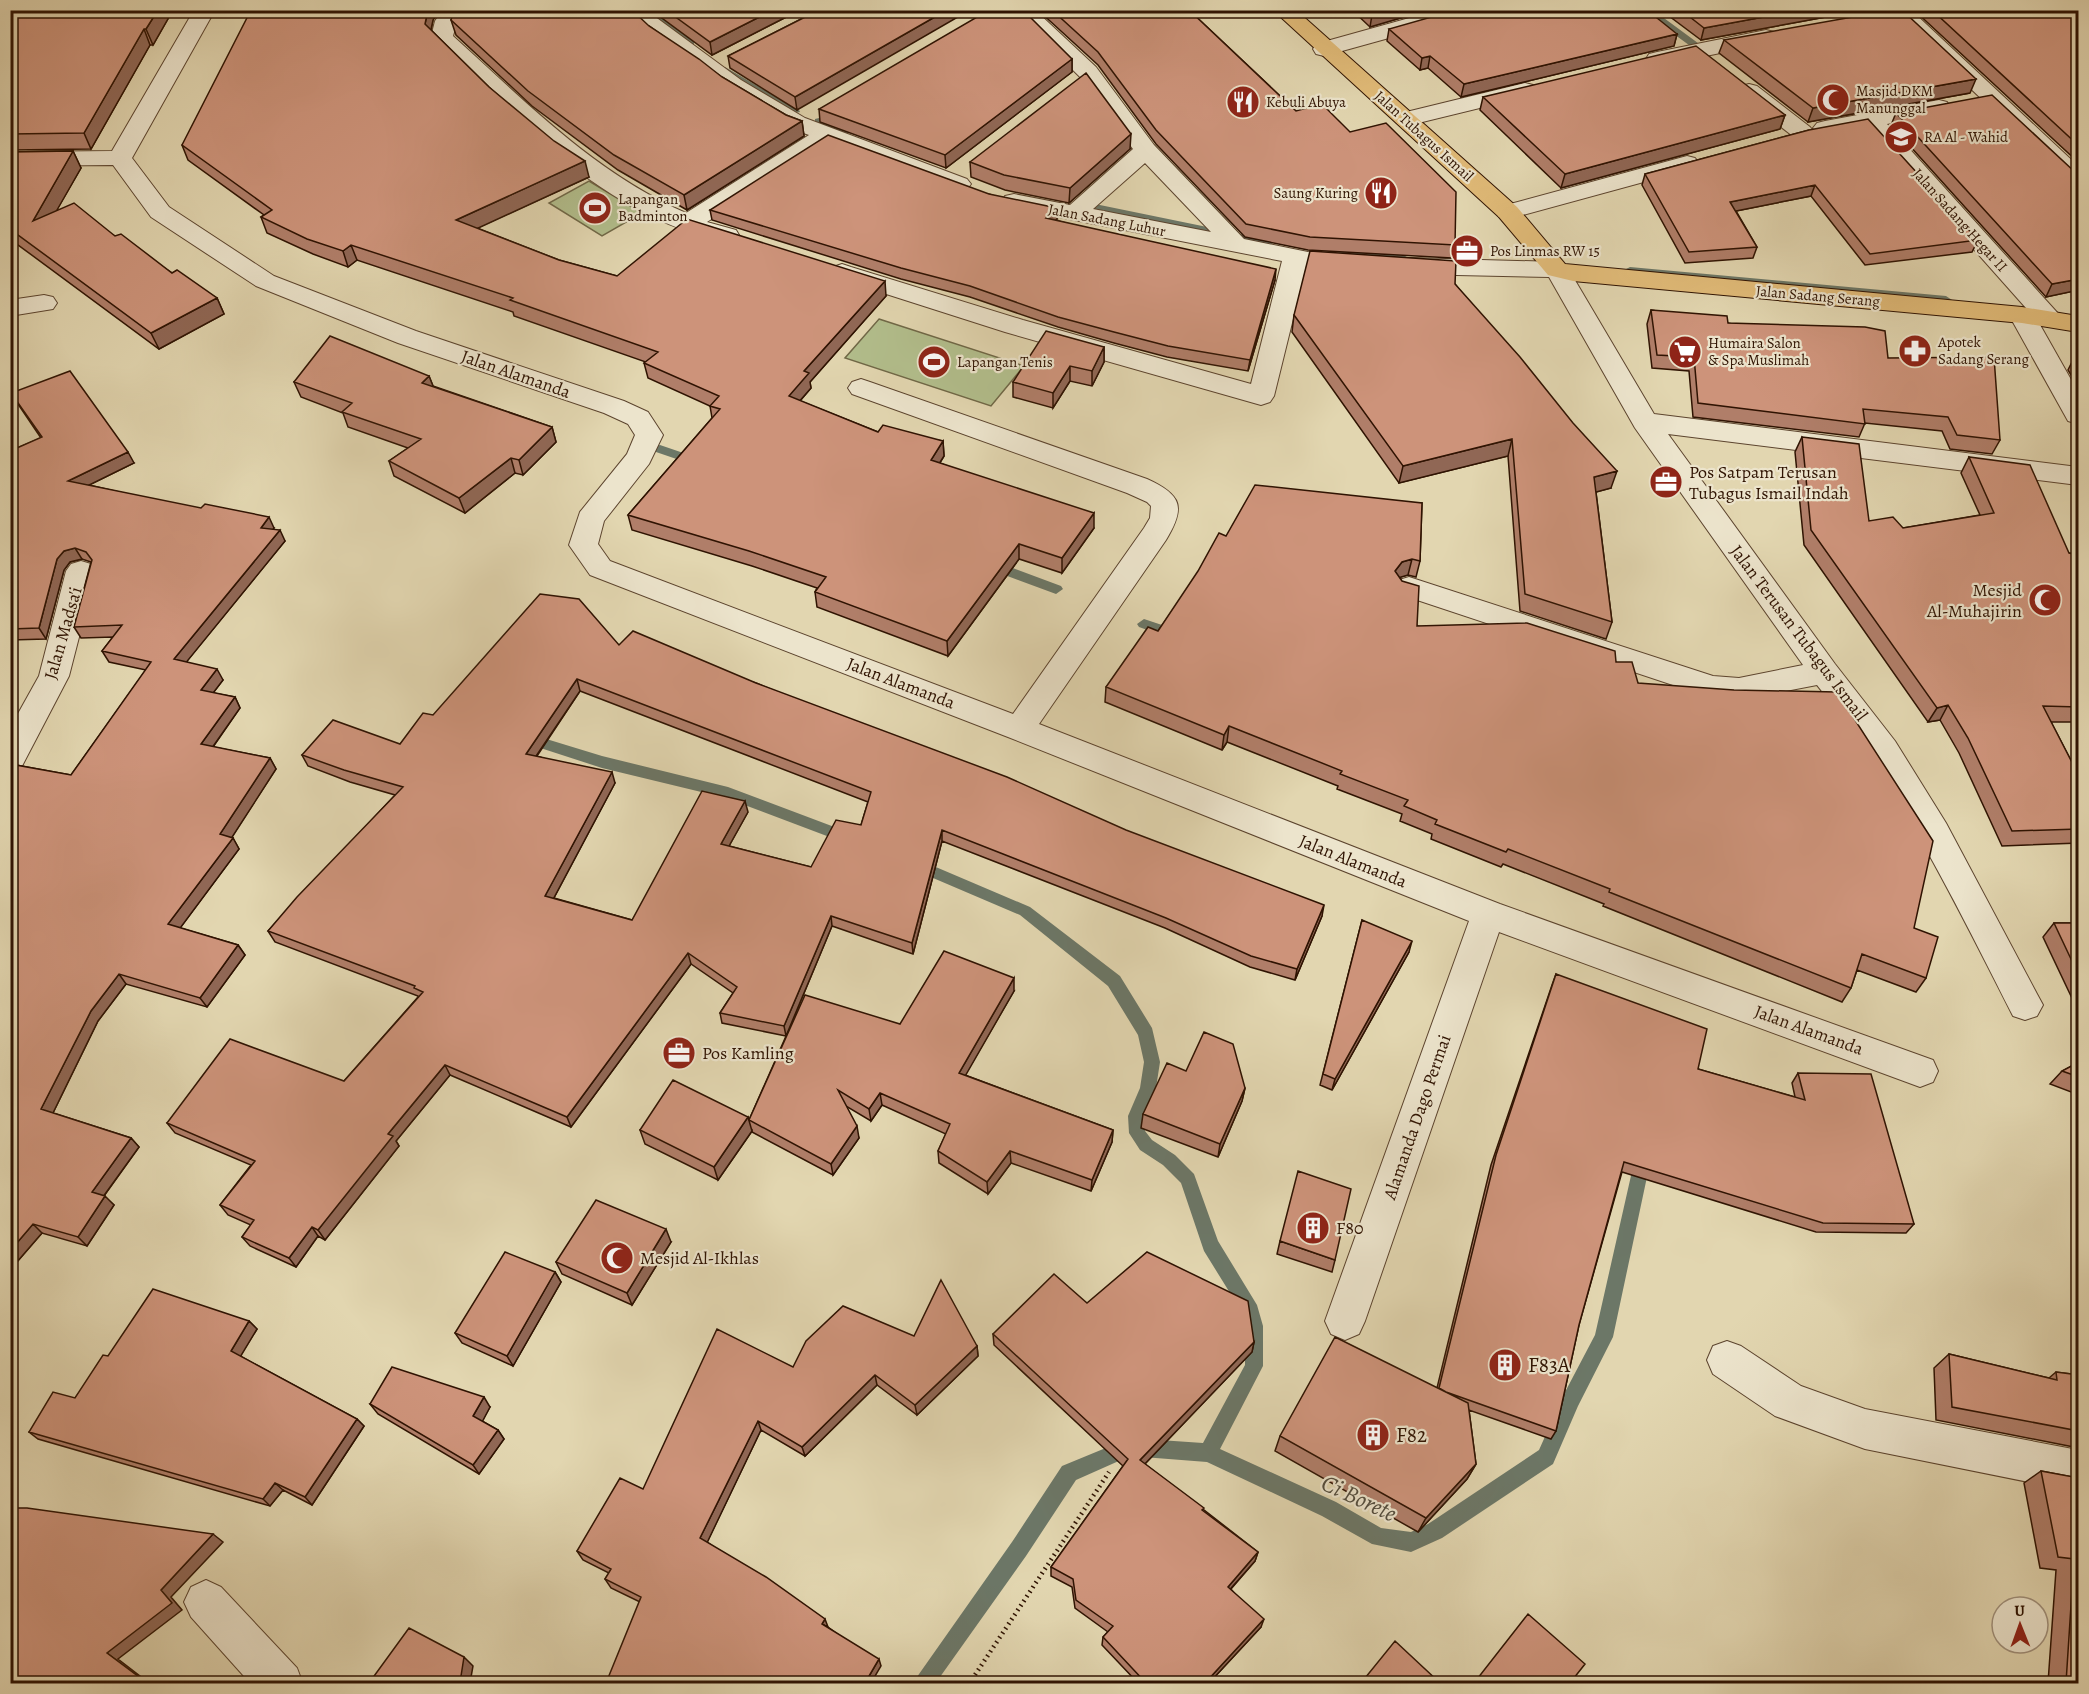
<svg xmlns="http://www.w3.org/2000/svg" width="2089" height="1694" viewBox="0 0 2089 1694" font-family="Alegreya,serif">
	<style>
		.green { fill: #b2be8c; stroke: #706847; stroke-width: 1.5 }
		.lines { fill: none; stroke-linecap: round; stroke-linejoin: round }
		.stream { fill: #6c7767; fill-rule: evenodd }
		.minor-casing { stroke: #5c442e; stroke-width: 2 }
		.major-casing { stroke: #2f1302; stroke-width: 2 }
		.path { stroke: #2f1302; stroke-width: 4.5; stroke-dasharray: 1.5 4; stroke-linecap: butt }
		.minor { fill: #ece4cc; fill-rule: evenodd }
		.major { fill: #e1bb78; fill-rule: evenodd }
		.wall { fill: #b07e69; stroke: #2f1302; stroke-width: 1.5; fill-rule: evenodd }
		.shaded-wall { fill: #906755; stroke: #2f1302; stroke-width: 1.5 }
		.building { fill: #cd937a; stroke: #2f1302; stroke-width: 1.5; fill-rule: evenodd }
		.labels { text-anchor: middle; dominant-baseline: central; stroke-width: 4.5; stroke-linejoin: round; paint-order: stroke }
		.far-poi-label { font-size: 15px; fill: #2f1302; stroke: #ece4cc; text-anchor: start }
		.far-street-label { font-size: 15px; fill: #2f1302; stroke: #ece4cc }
		.street-label { font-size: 18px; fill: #2f1302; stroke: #ece4cc }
		.poi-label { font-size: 18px; fill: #2f1302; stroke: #ece4cc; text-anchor: start }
		.near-poi-label { font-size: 21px; fill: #2f1302; stroke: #ece4cc; text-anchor: start }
		.near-water-label { font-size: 24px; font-style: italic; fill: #534d3d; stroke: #ece4cc }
	</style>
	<rect width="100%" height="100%" fill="#e2d6b0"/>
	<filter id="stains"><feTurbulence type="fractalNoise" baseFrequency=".00333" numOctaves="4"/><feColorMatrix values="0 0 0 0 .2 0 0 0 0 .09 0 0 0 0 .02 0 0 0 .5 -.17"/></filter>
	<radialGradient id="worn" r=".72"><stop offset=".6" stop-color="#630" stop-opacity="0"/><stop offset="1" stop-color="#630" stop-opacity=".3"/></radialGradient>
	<path class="green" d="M589 181 642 213 602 236 549 203Z
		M879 319 1024 366 991 406 845 358Z"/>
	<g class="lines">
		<path class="stream" d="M1641 10H1653L1702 46 1693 48Z
			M649 12H655L694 41V45H686L649 16Z
			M725 67 799 110 800 112 791 114 721 72 720 70Z
			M819 118 851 129 852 131 847 134 815 123V119Z
			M1095 204 1212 228 1218 231 1212 234 1091 209 1090 207Z
			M1238 234 1271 238 1277 241 1271 244 1234 239 1232 237Z
			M1340 247 1405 256 1411 259 1405 262 1336 252V248Z
			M1630 267 1946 296 1952 300 1946 304 1626 272 1624 270Z
			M660 445 701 459 703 462 697 466 656 452 654 449 656 446Z
			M991 560 1061 586 1063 589 1056 594 986 568 984 565Z
			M1144 619 1183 632 1185 636 1178 641 1139 627 1137 624Z
			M530 734 602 756 728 787 853 834 855 838 853 842 848 844 726 798 602 768 525 743 523 739Z
			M917 859 1030 907 1120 976 1152 1028 1160 1062 1156 1088 1144 1116 1145 1131 1152 1140 1175 1155 1194 1174 1218 1241 1257 1305 1263 1326V1366L1220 1449 1336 1502 1381 1528 1411 1532 1428 1524 1539 1450 1564 1394 1595 1335 1635 1158 1637 1153 1643 1150 1649 1153 1651 1158 1613 1337 1578 1406 1553 1464 1442 1538 1411 1552 1372 1544 1322 1516 1207 1462 1130 1456 1076 1480 1026 1556 935 1684H912L1012 1542 1062 1466 1130 1438 1203 1443 1245 1365V1326L1243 1314 1204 1251 1181 1183 1163 1165 1140 1150 1129 1133 1128 1116 1140 1088 1144 1062 1138 1035 1108 986 1020 915 912 869 909 865 912 861Z"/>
		<defs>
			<path id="minor" d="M194 10H215L132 158 169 207 274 276 416 331 624 401 648 412 663 435 649 464 604 521 598 544 610 561 1013 714 1144 528 1150 518 1151 506 1147 502 1127 493 852 394 848 388 852 382 861 379 870 382 1147 479C1182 495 1186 507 1166 540L1039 724 1500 904 1933 1060 1938 1071 1933 1082 1920 1087 1499 932 1365 1321 1359 1334 1345 1340 1331 1334 1325 1321 1469 921 1008 737 590 575 569 545 580 512 627 454 635 435 628 424 604 413 398 343 256 286 151 217 113 165 10 166V152L112 151Z
				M443 10H468L457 21 453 36C526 102 595 173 686 213L809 135 789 128 725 90 703 72 653 39 622 10H646L741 80 805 118 967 179 971 184 967 189 959 191 951 189 829 143 707 222 736 230 739 235 736 240C723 243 713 239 700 235 611 210 524 131 460 66 450 57 439 48 431 37L435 21Z
				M1012 10H1035L1096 67 1154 145 1244 239 1308 252 1361 257 1364 262 1361 267 1352 270 1306 266 1274 396 1270 402 1261 405 1005 332 833 277 829 272 833 267 842 264 851 267 1023 320 1251 384 1282 261 1014 208 1005 206 1002 201 1005 196 1014 194 1070 205 1133 149 1080 77ZM1145 163 1211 232 1093 209Z
				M1438 10H1474L1472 15 1324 56 1316 54 1313 49 1316 44Z
				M1888 10H1911L2078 166V185L2070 183Z
				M1766 30 1774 32 1777 37 1774 42 1657 66 1649 64 1646 59 1649 54 1657 52Z
				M1525 83 1533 85 1536 90 1533 95 1406 126 1398 124 1395 119 1398 114Z
				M1749 84 1757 86 1810 127 1814 132 1810 137 1802 139 1794 137 1741 96 1738 91 1741 86Z
				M1939 100 1947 102 1950 107 1947 112 1887 124 2063 319 2059 325 2050 327 2039 323 2078 392V424L2068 421 2009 315 2013 309 2026 308 1865 127 1825 135 1817 133 1813 128 1817 123 1825 121Z
				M1687 156 1695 158 1699 163 1695 168 1508 219 1499 217 1496 212 1499 207Z
				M1410 258 1557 262 1566 265 1654 414 2078 467V485L1668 434 1835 664 1895 741 1946 823 2037 994 2043 1005 2037 1016 2025 1020 2013 1016C1954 900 1899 786 1817 685L1739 700 1712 698 1399 594 1394 587 1399 580 1409 577 1713 676 1739 678 1803 665 1635 428 1549 277 1410 274 1401 271 1398 266 1401 261Z
				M44 295 53 297 57 303 53 309 10 316V300Z
				M81 561 91 564 96 571 69 676 21 768 10 771V728L39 676 66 571 71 564Z
				M1727 1341 1741 1346 1801 1386 1865 1409 2078 1450V1492L1865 1449 1775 1416 1713 1374 1707 1360 1713 1346Z
				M206 1580 221 1587 297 1668 303 1684H251L191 1617 184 1602 191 1587Z"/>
			<path id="major" d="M1273 10H1296L1517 207 1565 264 2022 307 2078 316V332L2022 323 1573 281 1548 275 1499 217Z"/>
		</defs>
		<use href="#minor" class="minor-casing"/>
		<use href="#major" class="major-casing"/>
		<path class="path" d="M969 1684 1109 1472"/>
		<use href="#minor" class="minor"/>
		<use href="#major" class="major"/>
	</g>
	<path class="wall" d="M10 10H173L153 45H150L91 149 10 150Z
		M651 10H800L712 55Z
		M819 10 797 110 730 68 728 56Z
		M1038 10H1189L1296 111 1455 245 1452 258 1308 250 1245 237 1156 144 1098 65Z
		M1352 10H1428L1370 27Z
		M1661 10H1864L1701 40Z
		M1914 10 2079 11V163Z
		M433 20 431 30 489 87 589 177 477 228 559 260 617 276 886 296 810 382 811 388 800 401 878 432 943 441 944 456 940 463 1094 528 1062 573 1019 559 948 656 817 607 815 592 817 588 752 566 632 530 628 515 712 418 710 406 648 378 644 363 646 362 514 316 513 312 357 260 348 267 313 254 267 233 261 217 264 215 188 160 182 145Z
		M451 20 649 26 722 77 786 115 802 121 804 136 687 210 618 170 532 106 456 35Z
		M1389 29 1677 34 1674 46 1461 97 1428 68 1420 70 1387 41Z
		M1724 40 1970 93 1808 122 1719 53Z
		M1072 59V72L946 168 820 122 819 109Z
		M1483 97 1785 115 1780 129 1561 188 1480 110Z
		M1896 113 2076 173 2079 290 2046 297 1891 125Z
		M1809 130 1978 240 1972 252 1865 265 1811 196 1736 211 1757 247 1753 258 1685 263 1642 185 1645 174Z
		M1130 149 1069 203 1005 190 971 177 970 162Z
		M73 151 81 168 56 211 115 236 172 273 217 298 224 314 159 349 10 239V152Z
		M989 194 1057 219 1055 220 1275 280 1248 371 1167 357 1114 343 1058 327 970 297 901 279 712 220 710 210Z
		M1455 284 1611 488 1596 492 1612 622 1606 639 1520 611 1508 456 1399 483 1292 332 1294 315Z
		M1651 310 1728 323 1888 358 2000 440 1992 454 1950 449 1942 431 1865 423 1859 437 1693 417 1689 371 1652 368 1647 324Z
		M1104 347V362L1092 386 1070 381 1053 408 1013 397V382Z
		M2076 354H2079V388L2068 370Z
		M429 376 433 386 552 427 556 442 523 475 515 473 465 513 394 476 389 461 408 448 348 427 343 413 301 397 294 382Z
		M11 393 134 463 89 485 274 528 273 529 285 541 186 662 223 680 213 693 235 697 240 708 213 747 270 758 276 769 231 838H233L239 849 180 928 238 945 245 955 207 1007 126 984 98 1021 53 1113 131 1138 139 1147 104 1196 114 1205 87 1246 42 1233 10 1270V764L71 775 146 670 109 662 102 651 113 637 81 638 74 627 91 562 82 559 70 562 64 570 46 639 10 640V451L41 438 18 404Z
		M1802 437 1869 521 1903 528 1980 515 1961 473 1969 457 2069 553 2079 555V722H2051L2079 776V843L2002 846 1959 753 1940 720 1928 722 1804 545 1795 452Z
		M1422 503 1420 561 1416 577 1408 575 1400 577 1417 626 1616 662 1638 683 1914 928 1926 978 1916 992 1857 970 1851 988 1842 1002 1603 906 1604 904 1503 864 1501 867 1431 839 1432 834 1400 821 1402 814 1337 789 1338 786 1227 742 1222 750 1105 702 1106 687 1158 631 1226 536Z
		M619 645 756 683 1322 916 1295 980 1250 967 1165 928 942 841 913 954 832 926 787 1034 900 1024 1014 991 965 1075 1113 1130 1112 1142 1091 1191 1011 1163 988 1194 939 1163 938 1151 946 1134 882 1105 871 1121 846 1106 859 1138 833 1175 752 1132V1131L718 1180 645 1144 640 1130 748 1117 749 1120 786 1036 722 1023 720 1013 733 993 691 964 571 1127 450 1075 396 1141 399 1146 325 1240 318 1236 296 1267 250 1246 242 1237 251 1225 228 1215 220 1205 251 1165 175 1133 167 1123 344 1081 418 997V996L275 942 268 931 395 795 350 782 308 766 302 755 400 744 433 715ZM580 691 868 802 861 825 811 867 729 846 748 812 632 920 554 898 615 783 537 756Z
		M1362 920 1409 952 1332 1090 1320 1085Z
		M2054 923H2079V1013L2043 937Z
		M1556 974 1698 1069 1795 1097 1792 1083 1798 1073 1914 1224 1906 1233 1816 1232 1622 1172 1579 1325 1556 1431 1551 1439 1469 1410 1476 1464 1467 1479 1418 1532 1275 1451 1280 1436 1437 1388 1491 1165 1552 985Z
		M2079 1062V1095L2050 1084 2062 1071Z
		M1186 1071 1245 1088 1242 1101 1218 1157 1141 1128 1143 1114Z
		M1280 1241 1335 1260 1332 1272 1277 1254Z
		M671 1242 632 1305 562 1274 556 1262Z
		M555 1272 561 1282 513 1366 462 1343 455 1333Z
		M1087 1303 1254 1342 1252 1352 1145 1464 1258 1552 1255 1561 1231 1589 1261 1627 1209 1683H1138L1102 1645 1103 1637 1108 1632 1075 1608 1072 1587 1051 1576V1567L1123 1466 994 1345 993 1334Z
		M249 1321 257 1329 240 1356 357 1419 364 1426 312 1505 283 1490 270 1506 38 1439 29 1432 75 1398 108 1356Z
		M914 1336 977 1346 978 1356 917 1415 877 1385 805 1456 761 1430 707 1542 828 1627 881 1666 640 1602 611 1588 605 1579 609 1573 583 1560 577 1551 643 1489 793 1367Z
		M1949 1354 2049 1378 2056 1372 2079 1375V1448L1936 1420 1934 1368Z
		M370 1404 490 1407 482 1421 498 1430 504 1439 479 1474 378 1414Z
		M2041 1471 2079 1478V1683H2048L2056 1570 2040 1568 2024 1483Z"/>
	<path class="shaded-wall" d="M158 10H173L153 45 146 29Z
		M428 10H441L433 20 429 39 425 24Z
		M773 10H800L712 55 710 42Z
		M947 10H970L797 110 795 97Z
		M1387 10H1428L1370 27 1372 15Z
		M1801 10H1864L1701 40 1704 28Z
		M144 29 150 45 91 149 84 133Z
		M1677 34 1674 46 1461 97 1464 84Z
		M1430 56 1428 68 1420 70 1422 58Z
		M1072 59V72L946 168 945 155Z
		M1976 79 1970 93 1808 122 1813 108Z
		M1785 115 1780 129 1561 188 1565 174Z
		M802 121 804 136 687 210 684 195Z
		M1131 134 1130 149 1069 203 1070 188Z
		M73 151 81 168 41 238 33 221Z
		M585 161 589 177 461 236 456 220Z
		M1815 185 1811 196 1726 213 1730 202Z
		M1057 208V219L1046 229V218Z
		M351 245 357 260 348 267 343 251Z
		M1276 269 1275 280 1248 371 1250 360Z
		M2079 279V290L2046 297 2052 284Z
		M885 281 886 296 810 382 811 388 791 411 789 396 804 371Z
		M217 298 224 314 159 349 151 333Z
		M1104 347V362L1092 386V371Z
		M1070 366V381L1053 408V393Z
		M429 376 435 391 422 383Z
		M552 427 556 442 523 475 519 460Z
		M1512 439 1508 456 1399 483 1403 466Z
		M943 441 944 456 932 475 931 460Z
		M128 452 134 463 75 492 68 481Z
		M511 458 515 473 465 513 459 498Z
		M1617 471 1611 488 1589 494 1594 477Z
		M1094 513V528L1062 573V558Z
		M269 517 274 528 267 539 261 528Z
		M280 530 285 541 180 670 174 659Z
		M1019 544V559L948 656 947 641Z
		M75 548 82 559 70 562 64 570 46 639 39 628 57 559 64 551Z
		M1412 559 1408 575 1398 578 1395 571 1402 562Z
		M217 669 223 680 207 701 201 690Z
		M577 679 580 691 530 765 526 754Z
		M235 697 240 708 207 755 201 744Z
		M1948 705 1940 720 1928 722 1937 708Z
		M1229 726 1227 742 1222 750 1224 735Z
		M270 758 276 769 227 845 220 834Z
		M612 772 615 783 549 907 545 896Z
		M745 801 748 812 724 855 721 844Z
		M942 830V841L913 954 912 943Z
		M233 838 239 849 175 935 168 924Z
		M1324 905 1322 916 1295 980 1297 969Z
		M831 916 832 926 786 1036 784 1026Z
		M1412 941 1409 952 1332 1090 1335 1079Z
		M238 945 245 955 207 1007 200 998Z
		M688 953 691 964 571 1127 567 1117Z
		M119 974 126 984 98 1021 50 1119 41 1109 91 1011Z
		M1014 978V991L960 1085 959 1073Z
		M445 1065 450 1075 396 1141 399 1146 325 1240 318 1230 388 1134Z
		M1245 1088 1242 1101 1218 1157 1220 1144Z
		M880 1093 882 1105 871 1121 869 1109Z
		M748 1117 752 1131 718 1180 714 1167Z
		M857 1126 859 1138 833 1175 831 1164Z
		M1113 1130 1112 1142 1091 1191 1092 1180Z
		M131 1138 139 1147 100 1201 92 1192Z
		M1010 1151 1011 1163 988 1194 987 1182Z
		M105 1196 114 1205 87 1246 78 1237Z
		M33 1224 42 1233 10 1270V1251Z
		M312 1227 318 1236 296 1267 289 1258Z
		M666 1229 671 1242 632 1305 627 1293Z
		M555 1272 561 1282 513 1366 507 1356Z
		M249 1321 257 1329 239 1359 231 1351Z
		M1254 1342 1252 1352 1139 1470 1140 1460Z
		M977 1346 978 1356 917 1415 915 1405Z
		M875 1375 877 1385 805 1456 802 1447Z
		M484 1397 490 1407 480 1426 473 1416Z
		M357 1419 364 1426 312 1505 305 1497Z
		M758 1421 761 1430 705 1547 700 1538Z
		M498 1430 504 1439 479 1474 473 1465Z
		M1476 1464 1467 1479 1418 1532 1426 1518Z
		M275 1483 283 1490 270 1506 263 1499Z
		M213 1534 223 1542 171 1597 182 1610 118 1659 149 1683H147L107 1653 161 1590Z
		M1258 1552 1255 1561 1225 1595 1228 1587Z
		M825 1619 828 1627 822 1624Z
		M1264 1619 1261 1627 1209 1683H1205Z
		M464 1657 473 1666 470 1683H456Z
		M879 1659 881 1666 871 1683H865Z"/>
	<path class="building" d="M10 10H158L146 29H144L84 133 10 134Z
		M251 10H428L425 24 489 87 554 141 585 161 456 220 559 260 617 276 687 219 885 281 804 371 809 373 789 396 878 432 883 425 943 441 931 460 1094 513 1062 558 1019 544 947 641 815 592 826 577 749 551 628 515 720 409 710 406 719 396 644 363 658 352 510 300 513 298 351 245 343 251 307 239 261 217 272 210 182 145Z
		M454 10H632L649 26 699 59 722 77 786 115 802 121 684 195 614 155 528 91 451 20Z
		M666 10H773L710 42Z
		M819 10H947L795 97 728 56Z
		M989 10H1023L1072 59 945 155 819 109Z
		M1052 10H1189L1296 111 1322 104 1350 132 1386 123 1456 192 1455 245 1310 237 1246 224 1156 130 1098 52Z
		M1367 10H1387L1372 15Z
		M1456 10H1647L1677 34 1464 84 1430 56 1422 58 1389 29Z
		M1681 10H1801L1704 28Z
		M1892 10H1902L1976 79 1813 108 1724 40Z
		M1932 10 2079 11V146Z
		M1696 46 1785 115 1565 174 1483 97Z
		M1086 73 1131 134 1070 188 1004 175 970 162Z
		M1992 95 2076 173H2079V279L2052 284 1896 113Z
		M1868 119 1978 240 1870 254 1815 185 1730 202 1757 247 1689 252 1645 174 1809 130Z
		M828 135 989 194 1057 208 1046 218 1276 269 1250 360 1168 346 1114 332 1058 317 970 286 901 268 710 210Z
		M73 151 33 221 74 203 115 236 121 234 172 273 177 270 217 298 151 333 10 229V152Z
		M1310 251 1456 261 1455 284 1520 357 1573 423 1617 471 1594 477 1612 622 1525 594 1512 439 1403 466 1294 315Z
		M1651 310 1727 316 1728 323 1865 327 1885 331 1888 358 1994 357 2000 440 1957 435 1948 417 1863 409 1865 424 1698 403 1694 357 1657 355Z
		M1046 331 1104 347 1092 371 1070 366 1053 393 1013 382Z
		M330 336 429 376 422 383 552 427 519 460 511 458 459 498 389 461 421 439 342 412 352 403 294 382Z
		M70 371 128 452 68 481 201 508 205 504 269 517 261 528 280 530 174 659 217 669 201 690 235 697 201 744 270 758 220 834 233 838 168 924 238 945 200 998 119 974 91 1011 41 1109 131 1138 92 1192 105 1196 78 1237 33 1224 10 1251V764L71 775 151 662 102 651 122 625 74 627 92 560 86 552 75 548 64 551 57 559 39 628 10 629V451L42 437 11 393Z
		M1802 437 1859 444 1869 521 1893 517 1903 528 1994 513 1969 457 2030 465 2069 553 2079 555V707L2043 706 2079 776V829L2012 831 1968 738 1948 705 1937 708 1811 530Z
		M1255 485 1422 503 1420 561 1412 559 1402 562 1395 571 1402 581 1419 586 1417 626 1527 623 1615 651 1616 662H1632L1638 683 1734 690 1837 692 1933 841 1914 928 1938 937 1926 978 1862 954 1851 988 1609 892 1610 889 1508 849 1506 852 1435 824 1437 820 1404 806 1408 800 1340 774 1342 771 1229 726 1224 735 1106 687 1148 627 1158 631 1198 571 1219 533 1226 536Z
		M540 594 579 599 619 645 633 631 756 683 1007 777 1126 830 1324 905 1297 969 1251 956 1166 918 942 830 912 943 831 916 784 1026 720 1013 737 987 688 953 567 1117 445 1065 388 1134 393 1136 318 1230 312 1227 289 1258 242 1237 254 1220 220 1205 255 1161 167 1123 230 1039 344 1081 423 992 414 988 415 986 268 931 297 897 403 787 344 770 302 755 333 720 400 744 423 713 433 715ZM577 679 871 792 861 825 836 820 811 867 721 844 745 801 702 791 632 920 545 896 612 772 526 754Z
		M1362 920 1412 941 1335 1079 1323 1074Z
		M2054 923H2079V976Z
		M944 951 1014 978 959 1073 1113 1130 1092 1180 1010 1151 987 1182 938 1151 950 1124 880 1093 869 1109 838 1090 857 1126 831 1164 749 1120 805 995 900 1024Z
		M1556 974 1707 1029 1698 1069 1805 1100 1798 1073 1871 1074 1914 1224 1823 1223 1624 1162 1579 1325 1556 1431 1446 1392 1439 1388 1496 1155Z
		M1204 1032 1233 1044 1245 1088 1220 1144 1143 1114 1167 1063 1186 1071Z
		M2079 1062V1077L2062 1071Z
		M673 1080 748 1117 714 1167 640 1130Z
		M1298 1171 1351 1189 1335 1260 1280 1241Z
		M596 1200 666 1229 627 1293 556 1262Z
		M505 1252 555 1272 507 1356 455 1333Z
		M1147 1252 1248 1301 1254 1342 1140 1460 1204 1508 1202 1510 1258 1552 1228 1587 1264 1619 1205 1683H1146L1103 1637 1113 1626 1076 1600 1073 1579 1051 1567 1128 1459 993 1334 1054 1274 1087 1303Z
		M941 1280 977 1346 915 1405 875 1375 802 1447 758 1421 700 1538 766 1577 825 1619 822 1624 879 1659 865 1683H606L641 1597 605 1579 611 1569 577 1551 620 1478 643 1489 717 1329 793 1367 806 1341 843 1306 914 1336Z
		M153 1289 249 1321 231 1351 357 1419 305 1497 275 1483 263 1499 29 1432 53 1392 75 1398 103 1355 108 1356Z
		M1335 1337 1468 1403 1476 1464 1426 1518 1280 1436Z
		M1949 1354 2057 1380 2056 1372 2079 1375V1431L1952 1407Z
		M392 1367 484 1397 473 1416 498 1430 473 1465 370 1404Z
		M2041 1471 2079 1478V1683H2066L2074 1559 2058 1557Z
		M10 1508H27L213 1534 161 1590 172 1603 107 1653 147 1683H10Z
		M1528 1614 1585 1664 1570 1683H1474Z
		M409 1628 464 1657 461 1676 456 1683H369Z
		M1395 1641 1440 1683H1361Z"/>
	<defs>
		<symbol id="mosque-disc" viewBox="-11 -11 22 22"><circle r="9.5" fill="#8f2418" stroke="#ece4cc"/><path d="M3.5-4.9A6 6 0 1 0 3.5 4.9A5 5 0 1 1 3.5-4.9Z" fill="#fff"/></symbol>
		<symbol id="restaurant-disc" viewBox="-11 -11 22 22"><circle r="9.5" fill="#8f2418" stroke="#ece4cc"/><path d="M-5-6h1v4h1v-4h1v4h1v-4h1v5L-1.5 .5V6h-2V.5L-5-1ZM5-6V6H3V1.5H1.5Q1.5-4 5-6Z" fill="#fff"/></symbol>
		<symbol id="school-disc" viewBox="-11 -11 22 22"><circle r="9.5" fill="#8f2418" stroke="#ece4cc"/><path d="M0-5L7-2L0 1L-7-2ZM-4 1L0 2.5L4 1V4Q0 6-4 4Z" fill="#fff"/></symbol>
		<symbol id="stadium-disc" viewBox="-11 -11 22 22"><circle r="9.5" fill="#8f2418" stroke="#ece4cc"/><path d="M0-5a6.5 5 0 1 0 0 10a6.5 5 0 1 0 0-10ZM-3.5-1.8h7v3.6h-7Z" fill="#fff"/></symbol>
		<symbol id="office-disc" viewBox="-11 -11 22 22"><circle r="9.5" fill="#8f2418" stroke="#ece4cc"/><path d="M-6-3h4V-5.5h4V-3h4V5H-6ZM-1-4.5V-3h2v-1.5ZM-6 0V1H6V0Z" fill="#fff"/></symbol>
		<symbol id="pharmacy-disc" viewBox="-11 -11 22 22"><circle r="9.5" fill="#8f2418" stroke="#ece4cc"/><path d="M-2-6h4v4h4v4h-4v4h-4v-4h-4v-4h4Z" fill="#fff"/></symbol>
		<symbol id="supermarket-disc" viewBox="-11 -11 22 22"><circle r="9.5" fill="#8f2418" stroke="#ece4cc"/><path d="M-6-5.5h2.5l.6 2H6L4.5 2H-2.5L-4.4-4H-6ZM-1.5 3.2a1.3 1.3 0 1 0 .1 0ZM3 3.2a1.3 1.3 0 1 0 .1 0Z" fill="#fff"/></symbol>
		<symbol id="building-disc" viewBox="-11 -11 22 22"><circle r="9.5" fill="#8f2418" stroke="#ece4cc"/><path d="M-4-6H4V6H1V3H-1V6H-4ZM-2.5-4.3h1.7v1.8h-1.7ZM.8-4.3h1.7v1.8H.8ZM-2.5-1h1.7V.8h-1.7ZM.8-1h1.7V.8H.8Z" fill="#fff"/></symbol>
	</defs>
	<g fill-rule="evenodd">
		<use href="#mosque-disc" x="1814" y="81" width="38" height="38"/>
		<use href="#restaurant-disc" x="1224" y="83" width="38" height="38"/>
		<use href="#school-disc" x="1882" y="118" width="38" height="38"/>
		<use href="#restaurant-disc" x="1362" y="174" width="38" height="38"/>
		<use href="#stadium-disc" x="576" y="189" width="38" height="38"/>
		<use href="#office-disc" x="1448" y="232" width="38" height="38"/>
		<use href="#pharmacy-disc" x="1896" y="332" width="38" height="38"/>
		<use href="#supermarket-disc" x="1666" y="333" width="38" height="38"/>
		<use href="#stadium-disc" x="915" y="343" width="38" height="38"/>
		<use href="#office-disc" x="1647" y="463" width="38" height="38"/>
		<use href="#mosque-disc" x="2026" y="581" width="38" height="38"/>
		<use href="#office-disc" x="660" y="1034" width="38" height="38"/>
		<use href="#building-disc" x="1294" y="1209" width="38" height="38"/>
		<use href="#mosque-disc" x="598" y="1239" width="38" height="38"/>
		<use href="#building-disc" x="1486" y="1346" width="38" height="38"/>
		<use href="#building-disc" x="1354" y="1416" width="38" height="38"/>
	</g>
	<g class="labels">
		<g class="far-poi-label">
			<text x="1856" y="91">Masjid DKM<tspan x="1856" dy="17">Manunggal</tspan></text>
			<text x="1266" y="102">Kebuli Abuya</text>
			<text x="1924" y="137">RA Al - Wahid</text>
			<text x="1358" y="193" text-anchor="end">Saung Kuring</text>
			<text x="618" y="199">Lapangan<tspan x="618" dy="17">Badminton</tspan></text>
			<text x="1490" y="251">Pos Linmas RW 15</text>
			<text x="1938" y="342">Apotek<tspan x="1938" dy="17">Sadang Serang</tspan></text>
			<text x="1708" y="343">Humaira Salon<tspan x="1708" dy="17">&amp; Spa Muslimah</tspan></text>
			<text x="957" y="362">Lapangan Tenis</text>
		</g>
		<g class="far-street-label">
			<text transform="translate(1424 136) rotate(42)">Jalan Tubagus Ismail</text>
			<text transform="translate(1107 220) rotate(11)">Jalan Sadang Luhur</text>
			<text transform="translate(1960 220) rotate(48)">Jalan Sadang Hegar II</text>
			<text transform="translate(1818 296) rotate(5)">Jalan Sadang Serang</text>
		</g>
		<g class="street-label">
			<text transform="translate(516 374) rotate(19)">Jalan Alamanda</text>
			<text transform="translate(63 633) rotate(-74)">Jalan Madsa'i</text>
			<text transform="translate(1799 633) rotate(53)">Jalan Terusan Tubagus Ismail</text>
			<text transform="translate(901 683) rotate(21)">Jalan Alamanda</text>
			<text transform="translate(1353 861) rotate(22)">Jalan Alamanda</text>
			<text transform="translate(1809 1030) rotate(20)">Jalan Alamanda</text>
			<text transform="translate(1417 1117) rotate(-71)">Alamanda Dago Permai</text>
		</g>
		<g class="poi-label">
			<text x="1689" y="472">Pos Satpam Terusan<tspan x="1689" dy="21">Tubagus Ismail Indah</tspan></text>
			<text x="2022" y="590" text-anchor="end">Mesjid<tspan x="2022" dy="21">Al-Muhajirin</tspan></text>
			<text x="702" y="1053">Pos Kamling</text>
			<text x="1336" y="1228">F80</text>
			<text x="640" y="1258">Mesjid Al-Ikhlas</text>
		</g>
		<g class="near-poi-label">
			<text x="1528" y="1365">F83A</text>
			<text x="1396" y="1435">F82</text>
		</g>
		<g class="near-water-label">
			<text transform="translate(1359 1498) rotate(25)">Ci Borete</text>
		</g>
	</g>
	<rect width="2089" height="1694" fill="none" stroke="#e2d6b0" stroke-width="36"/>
	<rect x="12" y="12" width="2065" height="1670" fill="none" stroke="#2f1302" stroke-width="3"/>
	<rect x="18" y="18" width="2053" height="1658" fill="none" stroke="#2f1302" stroke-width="1.5"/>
	<g transform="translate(2020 1625) rotate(359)"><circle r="28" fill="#ece4cc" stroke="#a0907b" stroke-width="1.5"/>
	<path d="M0-4.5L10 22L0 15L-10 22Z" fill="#8f2418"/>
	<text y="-9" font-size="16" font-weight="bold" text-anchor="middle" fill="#2f1302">U</text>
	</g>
	<rect width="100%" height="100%" filter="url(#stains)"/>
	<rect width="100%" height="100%" fill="url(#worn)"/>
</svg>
